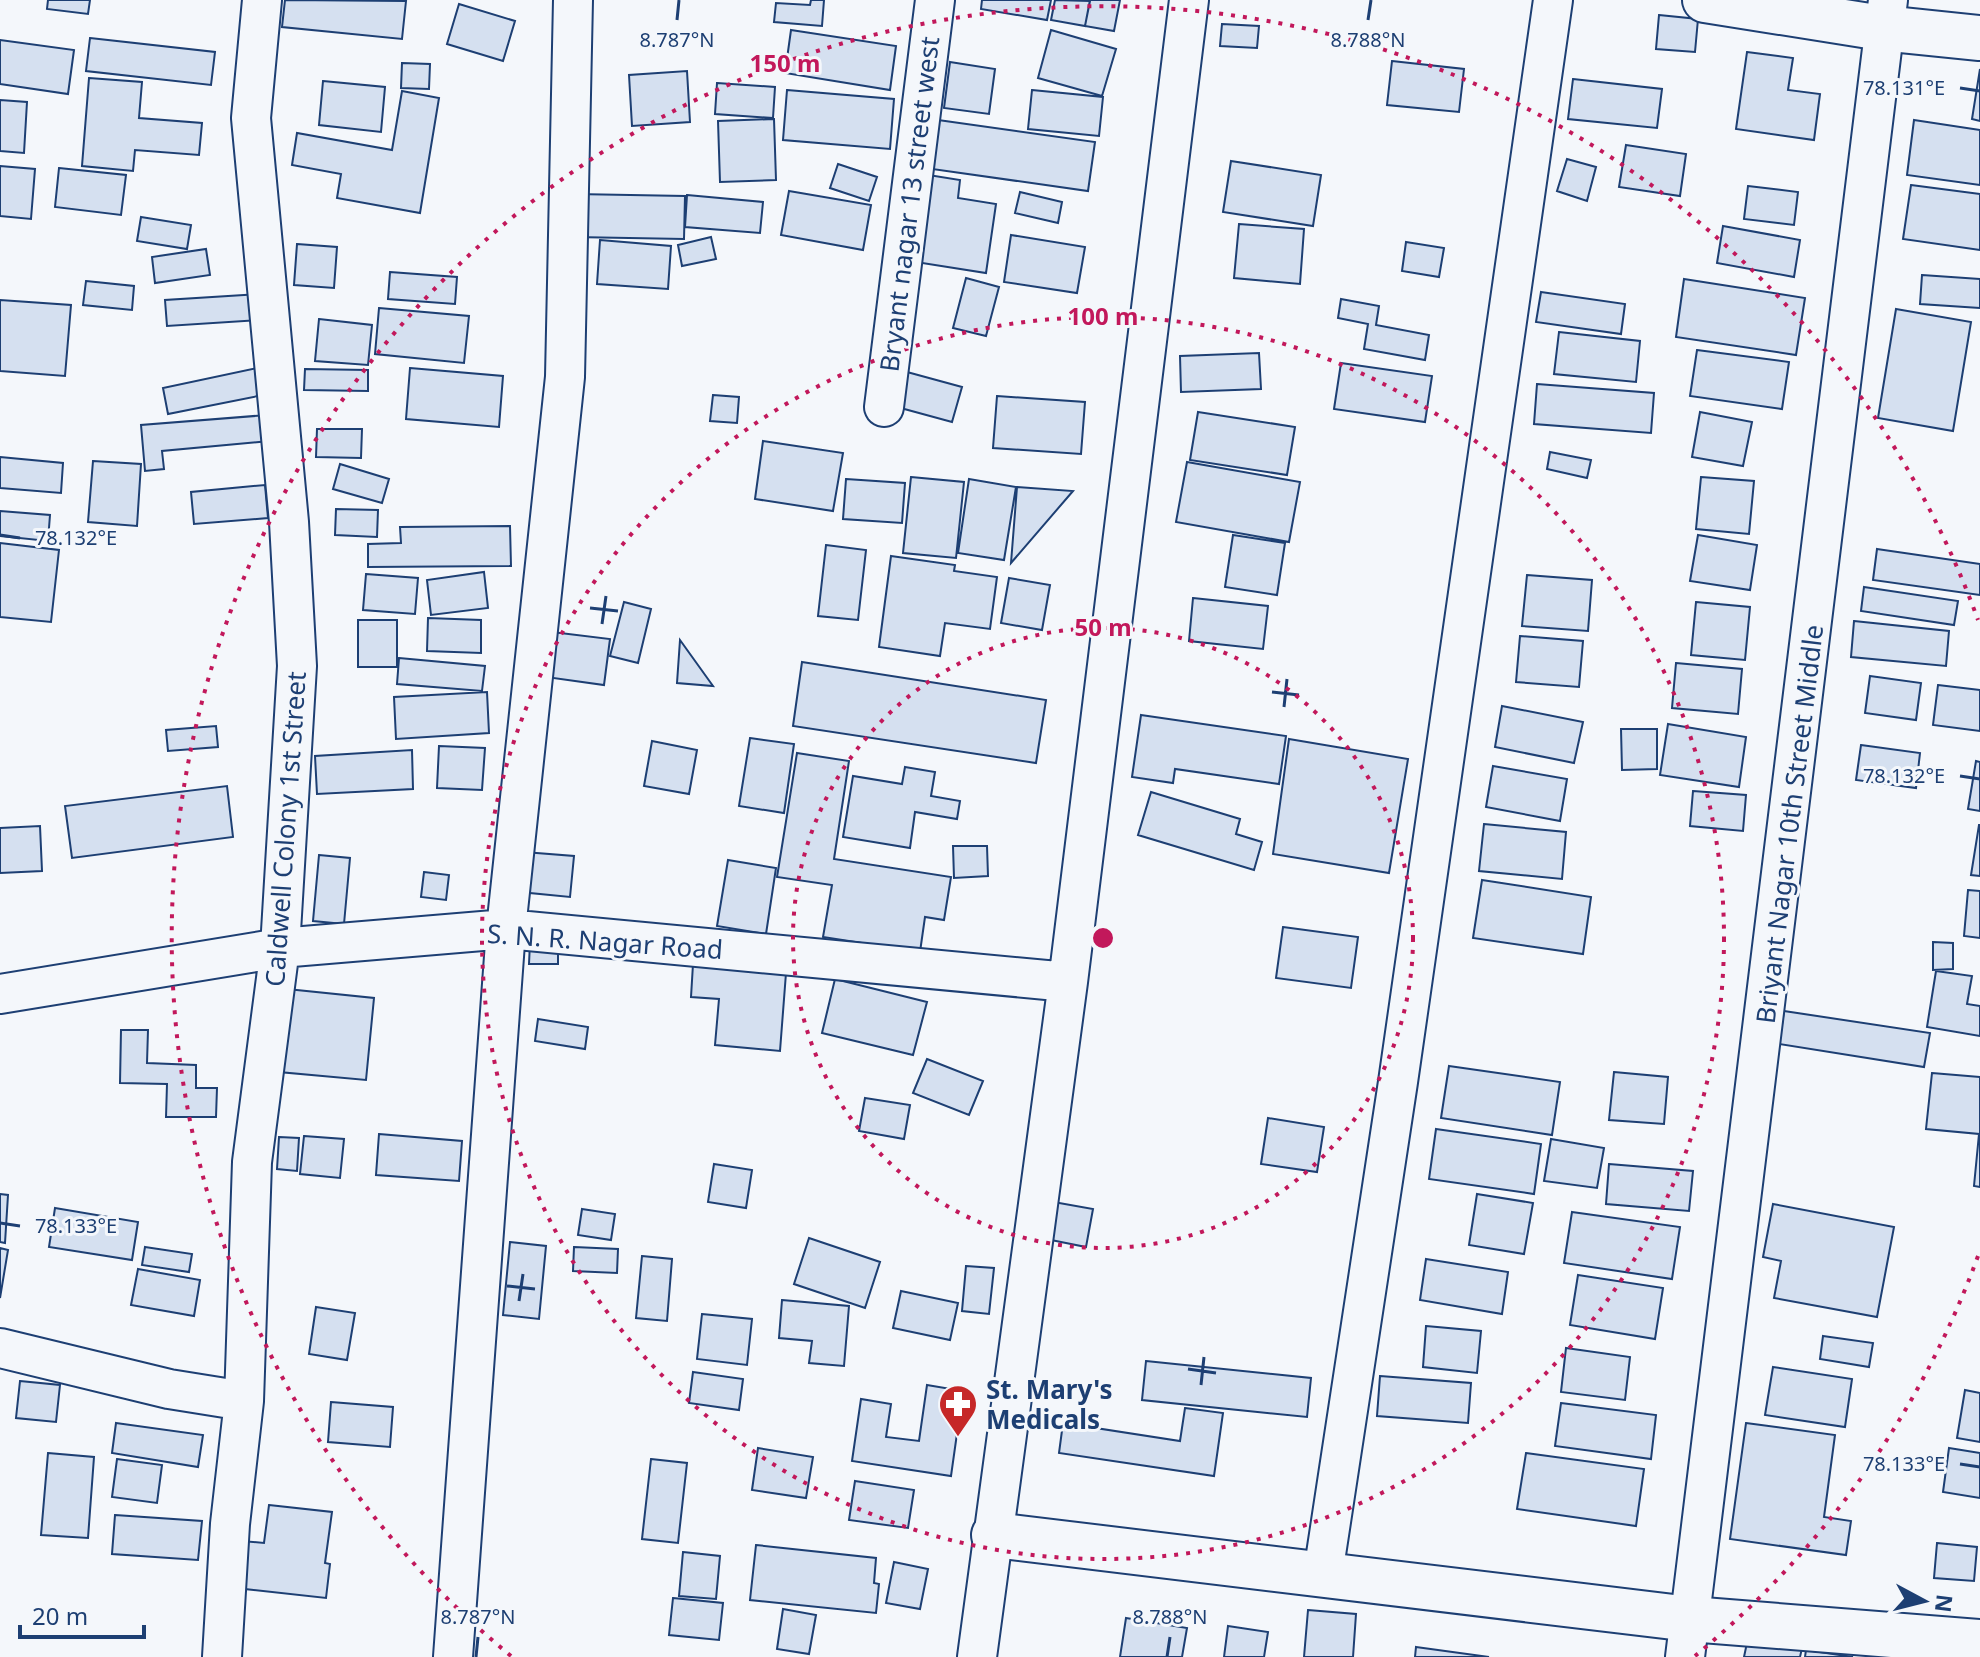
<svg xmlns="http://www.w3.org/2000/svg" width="1980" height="1657" viewBox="0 0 1980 1657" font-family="'Noto Sans',sans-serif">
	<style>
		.building { fill: #d5e0f0; stroke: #1d3f73; stroke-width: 2 }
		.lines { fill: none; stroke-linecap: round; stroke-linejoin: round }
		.minor-casing { stroke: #1d3f73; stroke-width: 42 }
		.tertiary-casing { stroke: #1d3f73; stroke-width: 48 }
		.minor { stroke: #f4f7fb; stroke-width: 38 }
		.tertiary { stroke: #f4f7fb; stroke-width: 44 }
		.ticks { fill: none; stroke: #1d3f73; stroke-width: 3 }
		.ring { fill: none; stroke: #c2185b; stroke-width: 4; stroke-dasharray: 4 8 }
		.labels { text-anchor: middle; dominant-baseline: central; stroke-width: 6; stroke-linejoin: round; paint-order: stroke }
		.street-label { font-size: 26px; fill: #1d3f73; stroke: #f4f7fb }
		.poi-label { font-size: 26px; font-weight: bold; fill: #1d3f73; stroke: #f4f7fb; text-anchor: start }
		.ticks-label { font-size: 20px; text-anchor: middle; fill: #1d3f73; stroke: #f4f7fb; stroke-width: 6; stroke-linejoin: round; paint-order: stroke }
		.centre { fill: #c2185b; stroke: #f4f7fb; stroke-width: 4 }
		.ring-label { font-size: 24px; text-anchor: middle; font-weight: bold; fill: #c2185b; stroke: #f4f7fb; stroke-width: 6; stroke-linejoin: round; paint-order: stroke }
	</style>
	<rect width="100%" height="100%" fill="#f4f7fb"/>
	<path class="building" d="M48 0H90L88 14 47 9Z
		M285 0 406 1 402 39 282 27Z
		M811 0H824L822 26 774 22 776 3 810 5Z
		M982 0H1051L1047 20 981 9Z
		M1055 0 1090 1 1085 26 1051 20Z
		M1090 0H1120L1114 31 1085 26Z
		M459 4 515 21 503 61 447 44Z
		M1659 15 1698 19 1695 52 1656 49Z
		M1222 24 1259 26 1257 48 1220 46Z
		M791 30 896 46 890 90 785 73Z
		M1051 30 1116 49 1102 96 1038 78Z
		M90 38 215 52 211 85 86 71Z
		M0 40 74 50 68 94 0 84Z
		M1747 52 1793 58 1788 90 1820 94 1814 140 1736 129Z
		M1392 61 1464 69 1459 112 1387 105Z
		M950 62 995 69 989 114 944 108Z
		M402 63 430 64 429 89 401 88Z
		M1980 69V121L1972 119Z
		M687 71 690 122 632 126 629 75Z
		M89 78 142 82 139 118 202 123 199 155 135 150 133 171 82 166Z
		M1573 79 1662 89 1657 128 1568 119Z
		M323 81 385 87 381 132 319 125Z
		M717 83 775 87 773 118 715 114Z
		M787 90 894 99 890 149 783 140Z
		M1032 90 1103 97 1099 136 1028 129Z
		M402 91 439 98 420 213 337 198 341 174 292 165 297 133 392 150Z
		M0 100 27 102 24 153 0 151Z
		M774 119 776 180 720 182 718 121Z
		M931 119 1095 142 1088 191 925 168Z
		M1914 120 1980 130V185L1907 175Z
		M1626 145 1686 154 1680 196 1619 187Z
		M1567 159 1596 167 1587 201 1557 191Z
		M1231 161 1321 175 1313 226 1223 212Z
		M838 164 877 177 869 201 830 188Z
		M0 166 35 169 31 219 0 216Z
		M59 168 126 175 121 215 55 207Z
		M916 173 960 180 958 198 996 204 986 273 903 260Z
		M1911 185 1980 194V250L1903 239Z
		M1748 186 1798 192 1794 225 1744 219Z
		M789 191 871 205 863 250 781 235Z
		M1020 192 1062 202 1058 223 1015 213Z
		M575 194 685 196 684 239 574 237Z
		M687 195 763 202 760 233 685 227Z
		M141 217 191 225 187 249 137 241Z
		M1239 224 1304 229 1300 284 1234 278Z
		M1723 226 1800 240 1794 277 1717 263Z
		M1011 235 1085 247 1077 293 1004 282Z
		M711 237 716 259 682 266 678 245Z
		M600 240 671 246 668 289 597 284Z
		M1406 242 1444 248 1439 277 1402 271Z
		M297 244 337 247 334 288 294 285Z
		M206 249 210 275 155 283 152 257Z
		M390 272 457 277 455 304 388 299Z
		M1922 275 1980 279V308L1920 304Z
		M966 278 999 287 986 336 953 328Z
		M1684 279 1805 298 1796 355 1676 337Z
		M86 281 134 286 132 310 83 305Z
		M1541 292 1625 304 1621 334 1536 322Z
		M260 294 261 320 167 326 165 300Z
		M1341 299 1379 306 1376 325 1429 335 1425 360 1364 349 1368 324 1338 318Z
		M0 300 71 305 65 376 0 371Z
		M379 308 469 316 464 363 375 354Z
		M1896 309 1971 322 1953 431 1878 418Z
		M319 319 372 325 368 365 315 361Z
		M1559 332 1640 341 1636 382 1554 374Z
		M1697 350 1789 362 1782 409 1690 396Z
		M1259 353 1261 389 1181 392 1180 356Z
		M1341 363 1432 376 1425 422 1334 409Z
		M262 367 268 394 168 414 163 388Z
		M410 368 503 376 499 427 406 419Z
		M305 369 368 370V391L304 390Z
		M907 372 962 387 952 422 897 407Z
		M1537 384 1654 393 1651 433 1534 424Z
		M713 395 739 397 737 423 710 421Z
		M997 396 1085 402 1081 454 993 448Z
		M1198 412 1295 427 1287 475 1190 460Z
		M1700 412 1752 422 1743 466 1692 457Z
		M267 415 269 441 162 451 164 469 145 471 141 425Z
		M317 429H362L361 458 316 457Z
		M763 441 843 453 833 511 755 499Z
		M1550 452 1591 460 1587 478 1547 469Z
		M0 457 63 463 61 493 0 488Z
		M93 461 141 464 137 526 88 522Z
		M1187 462 1300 482 1289 542 1176 522Z
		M340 464 389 479 382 503 333 489Z
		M911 477 964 482 956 558 903 553Z
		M1701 477 1754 481 1749 534 1696 529Z
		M846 479 905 483 902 523 843 519Z
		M969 479 1016 487 1004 560 958 553Z
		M265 485 268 518 194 524 191 492Z
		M1017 487 1073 491 1011 563Z
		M336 509 378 510 377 537 335 535Z
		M0 511 50 515 48 541 0 536Z
		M510 526 511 566 368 567V544L401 543 400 527Z
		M1233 535 1285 543 1277 595 1225 587Z
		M1698 535 1757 545 1750 590 1690 581Z
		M0 543 59 550 51 622 0 617Z
		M826 545 866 550 858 620 818 616Z
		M1877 549 1980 564V595L1873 580Z
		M891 556 955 565 954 571 997 577 990 629 945 623 940 656 879 647Z
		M484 572 488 608 431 615 427 580Z
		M366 574 418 578 415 614 363 610Z
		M1527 575 1592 580 1588 631 1522 626Z
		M1009 578 1050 585 1042 630 1001 623Z
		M1864 587 1958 601 1954 625 1861 611Z
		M1193 598 1268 606 1263 649 1189 641Z
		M624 602 651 609 638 663 610 656Z
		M1696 602 1750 607 1745 660 1691 655Z
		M428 618 481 620V653L427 651Z
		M358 620H397V667H358Z
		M1854 621 1949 631 1946 666 1851 657Z
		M552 632 610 639 604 685 546 677Z
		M1520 636 1583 641 1579 687 1516 682Z
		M680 640 713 686 677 683Z
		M399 658 485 666 482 691 397 684Z
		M802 662 1046 700 1036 763 793 726Z
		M1676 663 1742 669 1738 714 1672 708Z
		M1870 676 1921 683 1916 720 1865 713Z
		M1938 685 1980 690V731L1933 725Z
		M487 692 489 733 396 739 394 697Z
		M1502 706 1583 722 1574 763 1495 747Z
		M1141 715 1286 736 1279 784 1175 769 1173 783 1132 777Z
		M1668 724 1746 737 1739 787 1660 775Z
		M216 726 218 747 168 751 166 730Z
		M1621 729H1657V769L1622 770Z
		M750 738 794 744 784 813 739 806Z
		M1289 739 1408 759 1389 873 1273 854Z
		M652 741 697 750 689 794 644 786Z
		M1861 745 1920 753 1916 788 1856 780Z
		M439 746 485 748 482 790 437 788Z
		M412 750 413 789 317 794 315 756Z
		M797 753 849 761 834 859 951 877 944 920 925 917 920 952 823 937 832 885 777 877Z
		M1976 761 1980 762V811L1968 809Z
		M1493 766 1567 779 1560 821 1486 807Z
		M905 767 935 772 931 796 960 801 957 819 915 812 910 848 843 837 853 776 902 784Z
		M227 786 233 837 72 858 65 806Z
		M1693 791 1746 795 1743 831 1690 826Z
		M1151 792 1240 819 1236 834 1262 842 1254 870 1138 835Z
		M1484 824 1566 832 1562 879 1479 871Z
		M1979 825H1980V876L1971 875Z
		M40 826 42 871 0 873V828Z
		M953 846H987L988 876 954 878Z
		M524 852 574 856 570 897 520 892Z
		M319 855 350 858 344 924 313 921Z
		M728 860 776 868 766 934 717 926Z
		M424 872 449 875 446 900 421 897Z
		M1482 880 1591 897 1583 954 1473 938Z
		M1968 890 1980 891V938L1964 936Z
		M1283 927 1358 937 1351 988 1276 978Z
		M530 942H558V964H529Z
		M1933 942 1953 943V969L1933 970Z
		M693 964 786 973 780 1051 715 1045 719 999 691 997Z
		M1936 971 1972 976 1967 1004 1980 1006V1036L1927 1027Z
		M835 979 927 1002 913 1055 822 1033Z
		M287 989 374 998 366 1080 279 1072Z
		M1784 1011 1930 1033 1924 1067 1779 1044Z
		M538 1019 588 1027 585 1049 535 1041Z
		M121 1030H148L147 1063 196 1065V1088H217L216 1117H166L167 1084 120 1083Z
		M927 1059 983 1081 969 1115 913 1093Z
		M1449 1066 1560 1082 1552 1135 1441 1118Z
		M1614 1072 1668 1077 1664 1124 1609 1120Z
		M1932 1073 1980 1077V1187L1974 1186 1979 1134 1926 1129Z
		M865 1098 910 1105 904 1139 859 1131Z
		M1268 1118 1324 1127 1317 1172 1261 1164Z
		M1436 1129 1541 1144 1534 1194 1429 1179Z
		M379 1134 462 1141 459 1181 376 1175Z
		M304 1136 344 1139 340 1178 300 1174Z
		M279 1137 299 1138 297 1171 277 1169Z
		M1551 1139 1604 1148 1597 1188 1544 1181Z
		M714 1164 752 1170 746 1208 708 1202Z
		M1609 1164 1693 1171 1689 1211 1606 1204Z
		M0 1194 8 1195 5 1243 0 1242Z
		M1477 1194 1533 1203 1524 1254 1469 1245Z
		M1048 1201 1093 1209 1086 1247 1041 1238Z
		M1773 1204 1894 1227 1877 1317 1774 1298 1781 1261 1763 1257Z
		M55 1208 138 1222 132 1260 49 1247Z
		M582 1209 615 1214 611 1240 578 1235Z
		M1572 1212 1680 1227 1672 1279 1564 1263Z
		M809 1238 880 1262 865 1308 794 1284Z
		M510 1242 546 1246 539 1319 503 1315Z
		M145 1247 192 1254 189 1272 142 1265Z
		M574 1247 618 1249 617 1273 573 1271Z
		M0 1248 8 1250 0 1298Z
		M642 1256 672 1259 667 1321 636 1318Z
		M1426 1259 1508 1272 1502 1314 1420 1300Z
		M966 1266 994 1268 989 1314 962 1311Z
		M138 1269 200 1280 194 1316 131 1305Z
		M1578 1275 1663 1288 1655 1339 1570 1325Z
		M901 1291 958 1303 950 1340 893 1328Z
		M782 1300 849 1306 844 1366 809 1363 812 1341 779 1338Z
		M316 1307 355 1313 347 1360 309 1354Z
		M702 1314 752 1319 747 1365 697 1359Z
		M1426 1326 1481 1331 1477 1373 1423 1367Z
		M1823 1336 1873 1343 1869 1367 1820 1359Z
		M1566 1348 1630 1357 1625 1400 1561 1392Z
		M1146 1361 1311 1378 1307 1417 1142 1400Z
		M1773 1367 1852 1379 1845 1427 1765 1415Z
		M693 1372 743 1379 739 1410 689 1403Z
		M1380 1376 1471 1383 1468 1423 1377 1416Z
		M20 1381 60 1385 56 1422 16 1418Z
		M927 1385 963 1391 951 1476 852 1461 861 1399 891 1404 886 1437 919 1441Z
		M1965 1390 1980 1393V1442L1957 1438Z
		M331 1402 393 1407 390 1447 328 1442Z
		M1561 1403 1656 1415 1651 1459 1555 1446Z
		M1185 1408 1223 1413 1214 1476 1059 1453 1063 1423 1180 1441Z
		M116 1423 203 1435 198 1467 112 1453Z
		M1746 1423 1835 1435 1824 1517 1851 1521 1846 1555 1730 1539Z
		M758 1448 813 1457 806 1498 752 1490Z
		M1949 1448 1980 1453V1498L1943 1492Z
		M48 1453 94 1457 88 1538 41 1535Z
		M1526 1453 1644 1469 1636 1526 1517 1509Z
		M117 1459 162 1465 157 1503 112 1497Z
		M651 1459 687 1463 678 1543 642 1539Z
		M855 1481 914 1490 908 1528 849 1520Z
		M269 1505 332 1512 325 1563 330 1564 326 1598 236 1588 242 1541 264 1543Z
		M115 1515 202 1521 198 1560 112 1554Z
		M1937 1543 1977 1547 1974 1581 1934 1578Z
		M756 1545 876 1558 874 1583 879 1584 876 1613 750 1600Z
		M683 1552 720 1556 716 1599 679 1596Z
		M894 1562 928 1569 920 1609 886 1603Z
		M673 1598 723 1603 719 1640 669 1635Z
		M783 1609 816 1615 809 1654 777 1649Z
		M1308 1610 1356 1614 1353 1657H1304Z
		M1126 1618 1187 1628 1182 1657H1120Z
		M1228 1626 1268 1632 1264 1657H1224Z
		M1748 1638 1802 1648 1800 1657H1744Z
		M1416 1647 1489 1657H1415Z
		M1806 1650 1853 1657H1805Z"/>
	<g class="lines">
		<defs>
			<path id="minor" d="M884 407 935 0
				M0 994 280 948 506 929 1068 982
				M0 1348 169 1389 244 1401
				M1323 1574 1398 1082 1553 0
				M222 1657 230 1524 244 1401 252 1162 280 948 297 666 289 522 251 118 262 0
				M453 1657 506 929 565 377 573 0
				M977 1657 1068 982 1189 0
				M1685 1657 1888 0"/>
			<path id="tertiary" d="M1705 0 1882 28 1980 38
				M994 1535 1690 1619 1980 1642"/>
		</defs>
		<use href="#minor" class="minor-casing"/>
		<use href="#tertiary" class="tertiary-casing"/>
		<use href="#minor" class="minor"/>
		<use href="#tertiary" class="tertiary"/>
	</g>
	<path class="ticks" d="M677 20 679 0M1368 20 1371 0M1960 88 1980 91M0 535 20 538M590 608 618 611M602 624 606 596M1272 692 1299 695M1284 707 1287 679M1960 776 1980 779M0 1223 20 1226M507 1286 535 1289M519 1301 523 1274M1188 1369 1216 1373M1201 1385 1204 1357M1960 1464 1980 1467M476 1657 478 1637M1167 1657 1170 1637"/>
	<g class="ring">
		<circle cx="1103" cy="938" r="310"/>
		<circle cx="1103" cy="938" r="621"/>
		<path d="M1978 1256A931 931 0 0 1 1695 1656M511 1656A931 931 0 1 1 1978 620"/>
	</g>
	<defs>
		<symbol id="pharmacy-pin" viewBox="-11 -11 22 30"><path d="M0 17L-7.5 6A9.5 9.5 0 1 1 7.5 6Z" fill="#c62828" stroke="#f4f7fb"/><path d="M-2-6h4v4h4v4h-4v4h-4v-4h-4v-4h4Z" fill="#fff"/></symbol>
	</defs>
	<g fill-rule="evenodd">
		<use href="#pharmacy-pin" x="936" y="1382" width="44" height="60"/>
	</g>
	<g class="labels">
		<g class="street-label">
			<text transform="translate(909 204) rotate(-83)">Bryant nagar 13 street west</text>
			<text transform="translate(1789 824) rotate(-83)">Briyant Nagar 10th Street Middle</text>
			<text transform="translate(285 829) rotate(-86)">Caldwell Colony 1st Street</text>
			<text transform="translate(605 941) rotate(4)">S. N. R. Nagar Road</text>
		</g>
		<g class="poi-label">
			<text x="986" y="1389">St. Mary's<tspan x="986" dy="30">Medicals</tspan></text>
		</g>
	</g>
	<g class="ticks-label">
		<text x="677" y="47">8.787°N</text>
		<text x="1368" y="47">8.788°N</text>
		<text x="1904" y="95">78.131°E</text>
		<text x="76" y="545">78.132°E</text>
		<text x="1904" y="783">78.132°E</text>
		<text x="76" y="1233">78.133°E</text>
		<text x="1904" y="1471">78.133°E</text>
		<text x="478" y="1624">8.787°N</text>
		<text x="1170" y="1624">8.788°N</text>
	</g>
	<circle cx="1103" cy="938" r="12" class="centre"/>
	<g class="ring-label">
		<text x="785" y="72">150 m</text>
		<text x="1103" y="325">100 m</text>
		<text x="1103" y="636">50 m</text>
	</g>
	<g transform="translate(1924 1601) rotate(97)" stroke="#f4f7fb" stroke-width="6" paint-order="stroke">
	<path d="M0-6L14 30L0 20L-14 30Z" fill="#1d3f73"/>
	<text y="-12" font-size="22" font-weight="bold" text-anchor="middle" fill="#1d3f73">N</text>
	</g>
	<path d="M20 1625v12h124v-12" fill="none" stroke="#1d3f73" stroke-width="4"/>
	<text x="32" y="1625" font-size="24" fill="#1d3f73" stroke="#f4f7fb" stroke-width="6" paint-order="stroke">20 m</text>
</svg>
